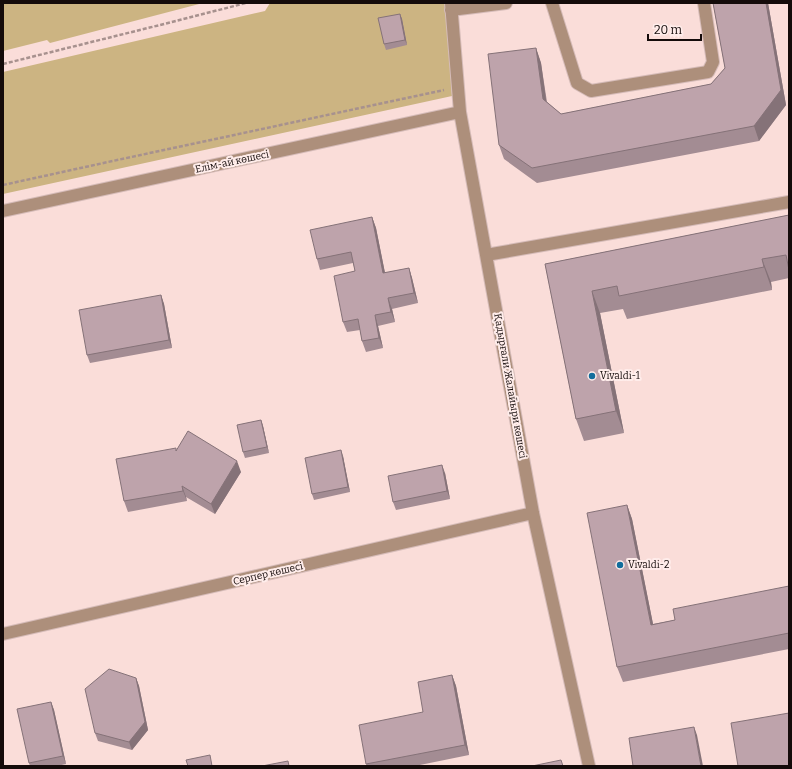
<svg xmlns="http://www.w3.org/2000/svg" width="792" height="769" viewBox="0 0 792 769" font-family="Bitter,serif">
	<style>
		.green { fill: #ccb482 }
		.lines { fill: none; stroke-linecap: round; stroke-linejoin: round }
		.minor-casing { stroke: #d5bbb8; stroke-width: 14 }
		.path { stroke: #a7918e; stroke-width: 2.5; stroke-dasharray: 4 2; stroke-linecap: butt }
		.minor { stroke: #ad8f7b; stroke-width: 12 }
		.wall { fill: #a38c93 }
		.shaded-wall { fill: #857278 }
		.building { fill: #bea3ab; stroke: #857278 }
		.poi-dot { fill: #126d9c; stroke: #ffedeb; stroke-width: 1.5 }
		.labels { text-anchor: middle; dominant-baseline: central; stroke-width: 4; stroke-linejoin: round; paint-order: stroke }
		.street-label { font-size: 10px; fill: #140b0a; stroke: #ffedeb }
		.poi-label { font-size: 10px; fill: #140b0a; stroke: #ffedeb; text-anchor: start }
	</style>
	<rect width="100%" height="100%" fill="#faddd9"/>
	<path class="green" d="M3 3H203L50 43 47 40 3 51Z
		M270 3H446L452 96 3 194V72L265 11Z"/>
	<g class="lines">
		<defs>
			<path id="minor" d="M451 3 460 112 533 513 589 766
				M552 3 577 83 591 91 708 72 713 62 704 3
				M451 10 506 3
				M3 211 460 112
				M486 255 789 202
				M3 634 533 513"/>
		</defs>
		<use href="#minor" class="minor-casing"/>
		<path class="path" d="M3 64 168 23 246 3
			M3 185 108 162 444 90"/>
		<use href="#minor" class="minor"/>
	</g>
	<path class="wall" d="M713 3H768L786 105 759 141 537 183 504 159 499 145 536 48 541 63 547 102 561 114 711 84 725 68Z
		M400 14 402 19 407 45 386 50 384 44Z
		M789 215V278L771 282 772 290 627 319 623 309 600 313 624 433 584 441 576 419 545 264Z
		M372 217 376 228 385 273 409 268 412 278 418 303 392 309 395 322 378 326 383 348 366 352 362 341 360 330 347 332 343 322 355 271 353 263 320 270 317 259Z
		M161 295 164 304 172 348 90 363 87 355Z
		M261 420 263 426 269 453 245 458 243 452Z
		M176 450 241 472 215 514 186 497 187 501 128 512 124 501Z
		M343 456 350 492 314 500 312 494Z
		M445 473 450 499 396 510 393 502Z
		M627 505 632 519 653 624 675 620 789 586V649L623 682 617 667Z
		M452 675 456 686 469 755 415 766H367L366 764 423 712Z
		M136 678 139 686 148 730 132 750 98 741 95 733Z
		M51 702 54 710 66 764 57 766H30L29 763Z"/>
	<path class="shaded-wall" d="M766 3H768L786 105 759 141 754 126Z
		M400 14 402 19 407 45 405 40Z
		M536 48 541 63 548 114 543 99Z
		M372 217 376 228 387 283 383 273Z
		M762 259 771 282 772 290 764 267Z
		M409 268 412 278 418 303 414 293Z
		M592 291 600 313 624 433 616 411Z
		M161 295 164 304 172 348 169 340Z
		M388 298 392 309 395 322 391 312Z
		M375 315 378 326 383 348 379 338Z
		M261 420 263 426 269 453 267 447Z
		M341 450 343 456 350 492 348 487Z
		M237 461 241 472 215 514 211 504Z
		M442 465 445 473 450 499 447 491Z
		M182 486 186 497 187 501 183 491Z
		M627 505 632 519 656 639 651 625Z
		M452 675 456 686 469 755 465 745Z
		M136 678 139 686 148 730 132 750 129 742Z
		M51 702 54 710 66 764 63 756Z
		M694 727 697 735 703 766H701Z"/>
	<path class="building" d="M713 3H766L781 90 754 126 532 168 499 145 488 54 536 48 543 99 561 114 711 84 725 68Z
		M400 14 405 40 384 44 378 18Z
		M789 215V270L786 255 762 259 764 267 619 296 617 286 592 291 616 411 576 419 545 264Z
		M372 217 383 273 409 268 414 293 388 298 391 312 375 315 379 338 362 341 358 319 343 322 334 276 355 271 351 252 317 259 310 230Z
		M161 295 169 340 87 355 79 310Z
		M261 420 267 447 243 452 237 425Z
		M188 431 237 461 211 504 182 486 183 491 124 501 116 459 176 448V451Z
		M341 450 348 487 312 494 305 458Z
		M442 465 447 491 393 502 388 476Z
		M627 505 651 625 675 620 673 609 789 586V633L617 667 587 513Z
		M109 669 136 678 145 722 129 742 95 733 85 689Z
		M452 675 465 745 366 764 359 725 423 712 418 682Z
		M51 702 63 756 29 763 17 709Z
		M789 713V766H738L731 723Z
		M694 727 701 766H633L629 738Z
		M210 755 212 766H188L186 760Z
		M561 760 563 766H532Z
		M288 761 289 766H262Z"/>
	<g class="poi-dot">
		<circle cx="592" cy="376" r="4"/>
		<circle cx="620" cy="565" r="4"/>
	</g>
	<g class="labels">
		<g class="street-label">
			<text transform="translate(232 162) rotate(-12)">Елім-ай көшесі</text>
			<text transform="translate(510 386) rotate(80)">Қадырғали Жалайыри көшесі</text>
			<text transform="translate(268 574) rotate(-13)">Серпер көшесі</text>
		</g>
		<g class="poi-label">
			<text x="600" y="376">Vivaldi-1</text>
			<text x="628" y="565">Vivaldi-2</text>
		</g>
	</g>
	<rect width="792" height="769" fill="none" stroke="#140b0a" stroke-width="8"/>
	<path d="M648 34v6h53v-6" fill="none" stroke="#140b0a" stroke-width="2"/>
	<text x="654" y="34" font-size="12" fill="#140b0a" stroke="#ffedeb" stroke-width="3" paint-order="stroke">20 m</text>
</svg>
